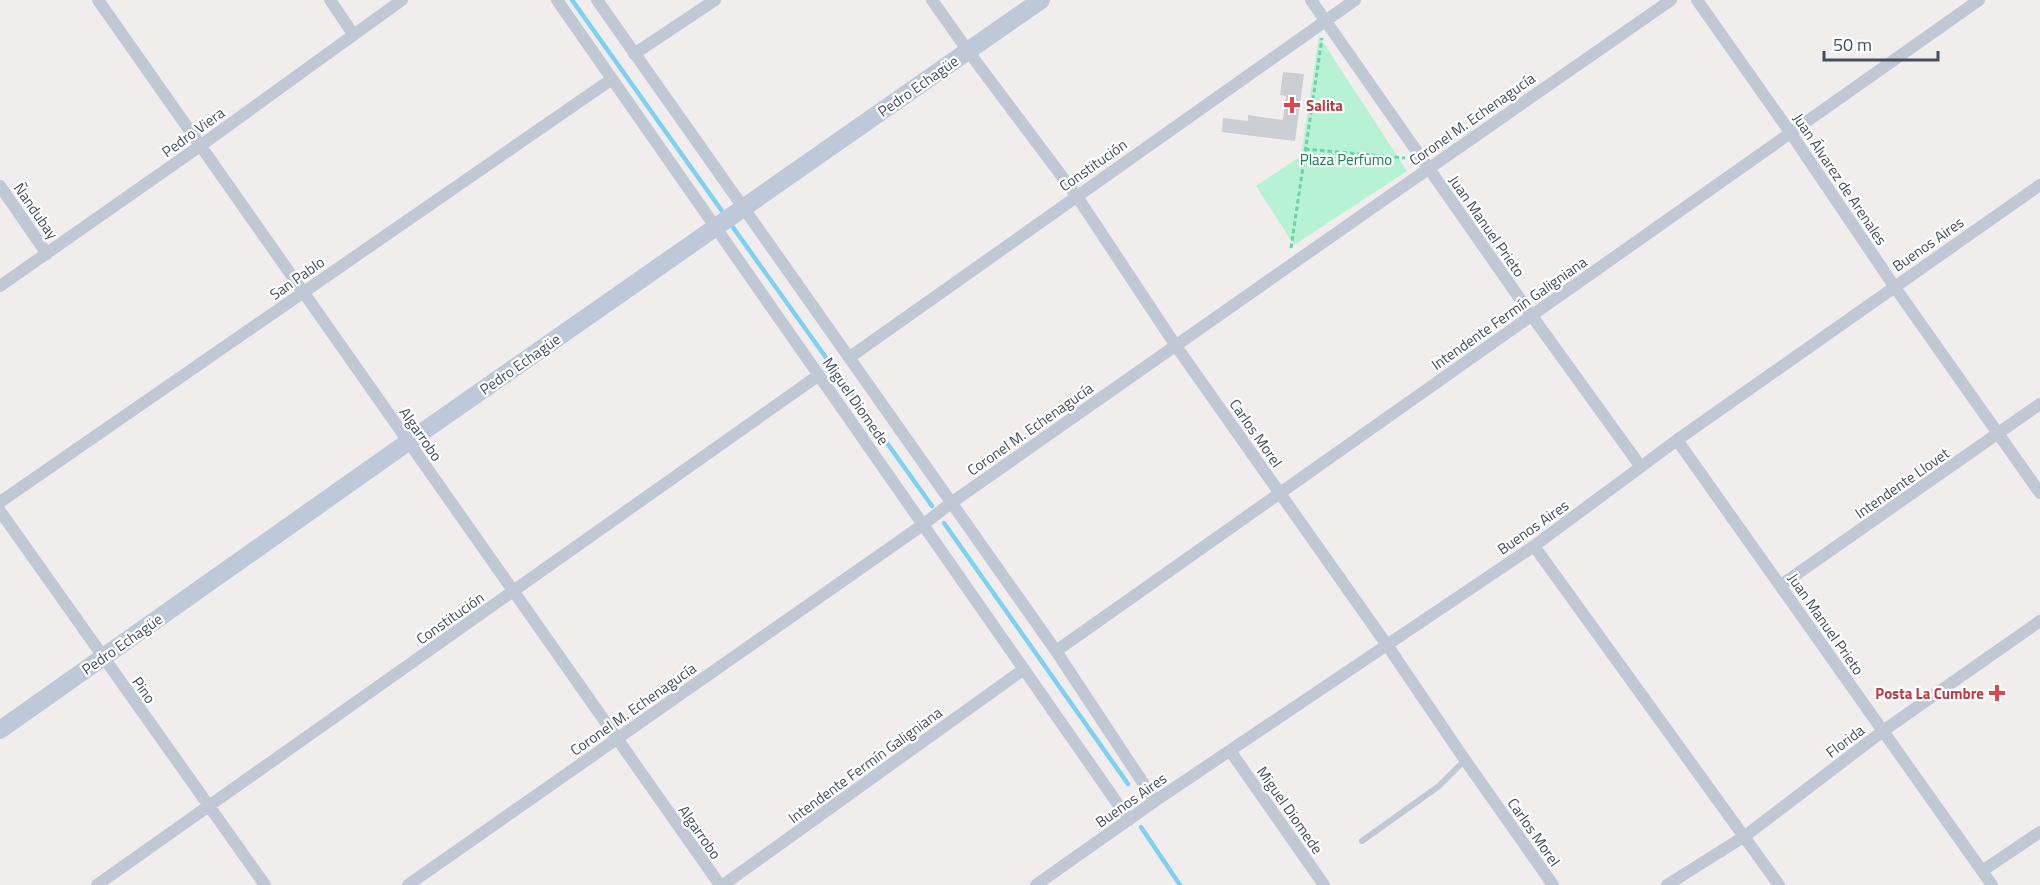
<svg xmlns="http://www.w3.org/2000/svg" width="2040" height="885" viewBox="0 0 2040 885" font-family="'Titillium Web',sans-serif">
	<style>
		.green { fill: #b6f2d3 }
		.lines { fill: none; stroke-linecap: round; stroke-linejoin: round }
		.stream { stroke: #7fd1f3; stroke-width: 4.5 }
		.building { fill: #cbced5 }
		.path { stroke: #6bd3a9; stroke-width: 3; stroke-dasharray: 4.5 3; stroke-linecap: butt }
		.lane { stroke: #bfc8d4; stroke-width: 6 }
		.street { stroke: #bfc8d4; stroke-width: 12 }
		.secondary { stroke: #bdc8d8; stroke-width: 18 }
		.health-dot { fill: #e0444e; stroke: #fff; stroke-width: 2 }
		.labels { text-anchor: middle; dominant-baseline: central; stroke-width: 4.5; stroke-linejoin: round; paint-order: stroke }
		.street-label { font-size: 15px; fill: #444e5c; stroke: #fff }
		.health-label { font-size: 15px; font-weight: bold; fill: #be3a42; stroke: #fff; text-anchor: start }
		.park-label { font-size: 15px; fill: #0f8353; stroke: #fff }
	</style>
	<rect width="100%" height="100%" fill="#f0edec"/>
	<path class="green" d="M1319 36 1407 171 1294 245 1256 186 1301 156Z"/>
	<g class="lines">
		<path class="stream" d="M572 0 722 211
			M732 226 932 506
			M944 523 1128 784
			M1141 827 1180 885"/>
	</g>
	<path class="building" d="M1283 72 1304 74 1295 141 1222 132 1223 118 1248 121V115L1283 120 1286 96 1280 95Z"/>
	<g class="lines">
		<path class="path" d="M1305 149 1405 158
			M1291 248 1322 38"/>
		<path class="lane" d="M1362 841 1439 786 1465 760"/>
		<path class="street" d="M98 0 720 885
			M330 0 353 34
			M557 0 1129 820
			M597 0 1056 651 1155 801
			M932 0 968 51 1076 195 1176 346 1387 645 1465 760 1553 885
			M1311 0 1532 316 1641 467
			M1697 0 1790 132 1894 286 2040 493
			M634 54 715 0
			M0 186 47 254
			M0 286 200 146 402 0
			M850 357 1355 0
			M1677 440 1992 885
			M0 502 612 79
			M0 511 265 885
			M1534 546 1779 885
			M1781 585 2040 404
			M1056 651 1979 0
			M1231 752 1324 885
			M1982 871 2040 832
			M97 885 819 375
			M408 885 924 524 951 503C1191 336 1430 166 1671 0
			M723 885 1024 669
			M1036 885 1155 801 1534 546 1677 440 2040 185
			M1667 885 1745 836 1883 731 2040 621"/>
		<path class="secondary" d="M0 730 408 442 1041 0"/>
	</g>
	<g class="health-dot">
		<path d="M1289 96h6v6h6v6h-6v6h-6v-6h-6v-6h6z"/>
		<path d="M1994 684h6v6h6v6h-6v6h-6v-6h-6v-6h6z"/>
	</g>
	<g class="labels">
		<g class="street-label">
			<text transform="translate(918 86) rotate(-35)">Pedro Echagüe</text>
			<text transform="translate(1472 119) rotate(-35)">Coronel M. Echenagucía</text>
			<text transform="translate(193 132) rotate(-36)">Pedro Viera</text>
			<text transform="translate(1093 165) rotate(-35)">Constitución</text>
			<text transform="translate(1840 179) rotate(56)">Juan Álvarez de Arenales</text>
			<text transform="translate(36 211) rotate(55)">Ñandubay</text>
			<text transform="translate(1487 226) rotate(55)">Juan Manuel Prieto</text>
			<text transform="translate(1928 244) rotate(-35)">Buenos Aires</text>
			<text transform="translate(297 278) rotate(-35)">San Pablo</text>
			<text transform="translate(1509 313) rotate(-35)">Intendente Fermín Galigniana</text>
			<text transform="translate(520 364) rotate(-35)">Pedro Echagüe</text>
			<text transform="translate(856 401) rotate(55)">Miguel Diomede</text>
			<text transform="translate(1030 429) rotate(-35)">Coronel M. Echenagucía</text>
			<text transform="translate(1256 433) rotate(55)">Carlos Morel</text>
			<text transform="translate(421 434) rotate(55)">Algarrobo</text>
			<text transform="translate(1902 483) rotate(-35)">Intendente Llovet</text>
			<text transform="translate(1533 527) rotate(-35)">Buenos Aires</text>
			<text transform="translate(450 618) rotate(-35)">Constitución</text>
			<text transform="translate(1826 624) rotate(55)">Juan Manuel Prieto</text>
			<text transform="translate(122 644) rotate(-35)">Pedro Echagüe</text>
			<text transform="translate(144 690) rotate(55)">Pino</text>
			<text transform="translate(633 709) rotate(-35)">Coronel M. Echenagucía</text>
			<text transform="translate(1845 741) rotate(-37)">Florida</text>
			<text transform="translate(865 765) rotate(-36)">Intendente Fermín Galigniana</text>
			<text transform="translate(1131 800) rotate(-35)">Buenos Aires</text>
			<text transform="translate(1290 810) rotate(55)">Miguel Diomede</text>
			<text transform="translate(700 832) rotate(55)">Algarrobo</text>
			<text transform="translate(1534 832) rotate(55)">Carlos Morel</text>
		</g>
		<g class="health-label">
			<text x="1306" y="105">Salita</text>
			<text x="1984" y="693" text-anchor="end">Posta La Cumbre</text>
		</g>
		<g class="park-label">
			<text x="1346" y="159">Plaza Perfumo</text>
		</g>
	</g>
	<path d="M1824 51v9h114v-9" fill="none" stroke="#444e5c" stroke-width="3"/>
	<text x="1833" y="51" font-size="18" fill="#444e5c" stroke="#ffffff" stroke-width="4.5" paint-order="stroke">50 m</text>
</svg>
